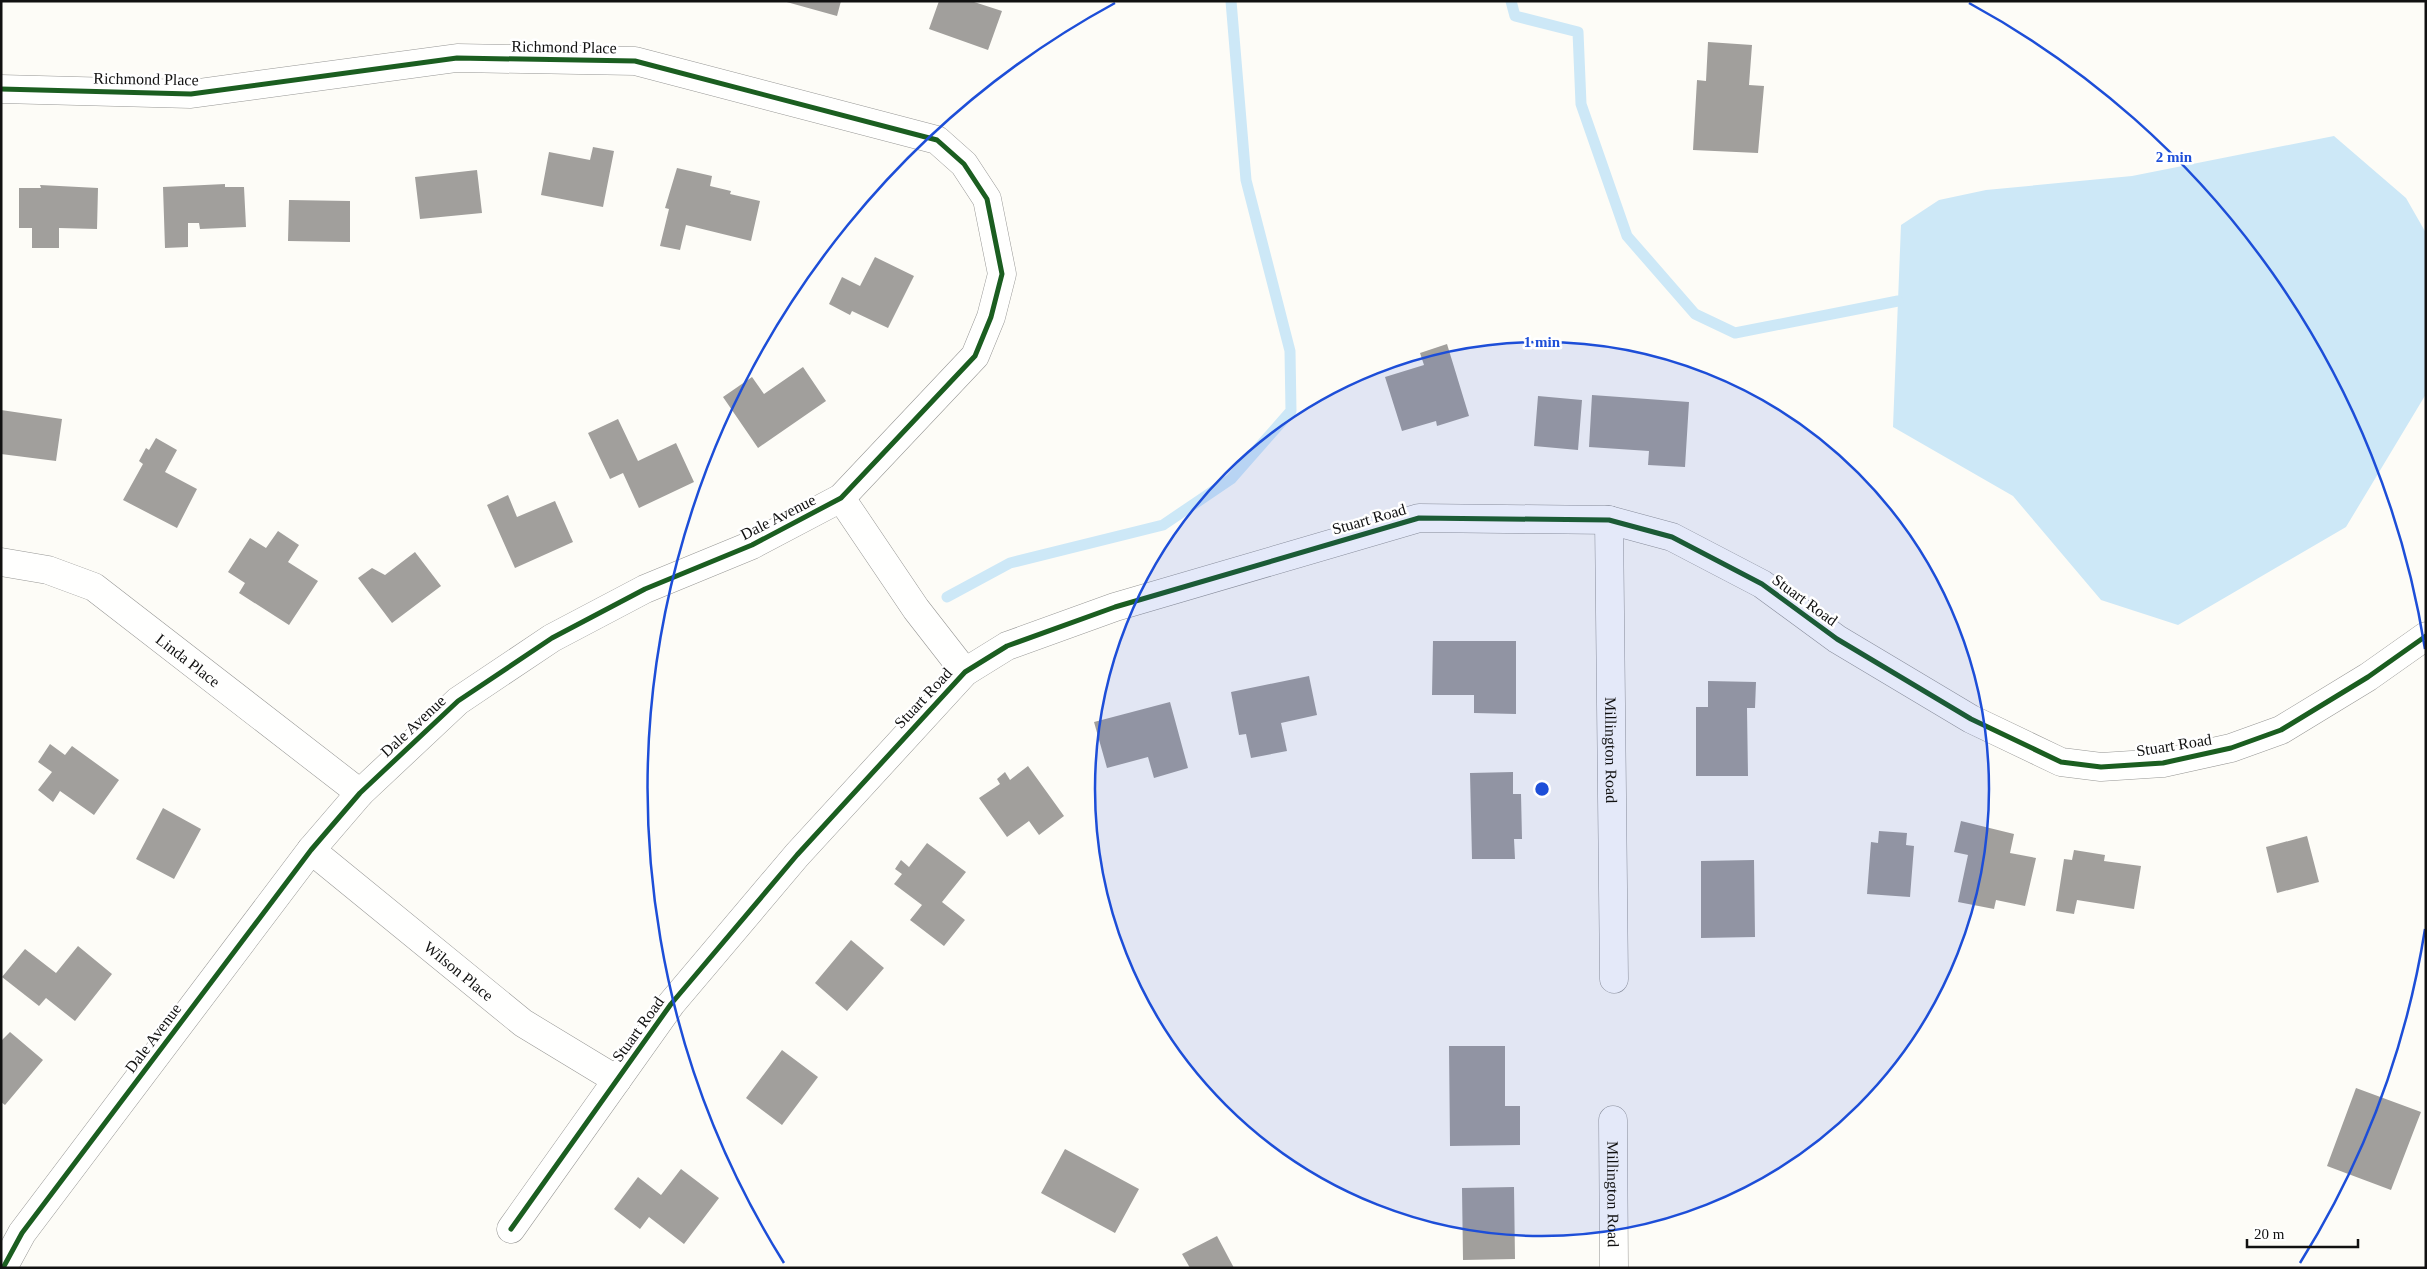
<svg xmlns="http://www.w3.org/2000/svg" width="2427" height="1269" viewBox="0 0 2427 1269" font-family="'Times New Roman',serif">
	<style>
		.water { fill: #cde8f7 }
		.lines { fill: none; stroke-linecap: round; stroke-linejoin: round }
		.stream { stroke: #cde8f7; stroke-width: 11 }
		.building { fill: #a19f9c }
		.minor-casing { stroke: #979795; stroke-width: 29 }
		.minor { stroke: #fffffe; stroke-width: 28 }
		.cycleway-casing { stroke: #fff; stroke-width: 8 }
		.cycleway { stroke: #1b5e20; stroke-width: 5 }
		.ring { fill: none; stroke: #1d4ed8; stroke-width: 2.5 }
		.labels { text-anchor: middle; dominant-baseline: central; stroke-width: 5; stroke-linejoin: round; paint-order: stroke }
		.street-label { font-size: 16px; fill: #111; stroke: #fff }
		.centre { fill: #1d4ed8; stroke: #fff; stroke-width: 2.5 }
		.ring-label { font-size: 15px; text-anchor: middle; font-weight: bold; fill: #1d4ed8; stroke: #fff; stroke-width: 5; stroke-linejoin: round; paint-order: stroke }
	</style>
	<rect width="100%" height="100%" fill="#fdfcf7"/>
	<path class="water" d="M2334 136 2406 198 2426 233V394L2346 527 2178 625 2101 600 2013 496 1893 427 1901 225 1939 200 1986 190 2132 176Z"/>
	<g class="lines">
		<path class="stream" d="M1511 1 1515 16 1578 32 1581 104 1627 236 1695 314 1735 333 1898 301
			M947 597 1010 563 1163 525 1231 479 1291 411 1290 351 1246 180 1231 1"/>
	</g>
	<path class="building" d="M783 1H841L837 16Z
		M939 1H971L1002 11 988 50 929 29Z
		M1708 42 1752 45 1749 85 1764 86 1758 153 1693 150 1697 80 1706 81Z
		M593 147 614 151 603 207 541 195 549 152 590 160Z
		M677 168 712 176 710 186 731 191 730 194 760 201 751 241 686 225 680 250 660 246 669 209 665 208Z
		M477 170 482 213 420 219 415 177Z
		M225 184V187H244L246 227 200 229 199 223H188V247L165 248 163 187Z
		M40 185 98 188 97 229 59 228V248H32V228H19V188H41Z
		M289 200 350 201V242L288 241Z
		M875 257 914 276 888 328 852 311 850 315 829 304 842 277 860 286Z
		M1447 344 1469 416 1437 426 1436 421 1402 431 1385 377 1424 365 1420 353Z
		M803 367 826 401 758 448 723 397 752 377 764 394Z
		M1592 395 1689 402 1685 467 1648 465 1649 451 1589 447Z
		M1538 396 1582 400 1578 450 1534 446Z
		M1 410 62 419 56 461 1 454Z
		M618 419 638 461 676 443 694 482 639 508 623 473 610 479 588 433Z
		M156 438 177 450 165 472 197 489 177 528 123 500 143 464 139 461 146 448 149 450Z
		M508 495 517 517 555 501 573 542 515 568 487 505Z
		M278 531 299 545 288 562 318 581 289 625 239 593 245 583 228 572 250 538 266 548Z
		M415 552 441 586 392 623 358 578 372 568 385 575Z
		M1433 641H1516V714L1474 713V695H1432Z
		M1309 676 1317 715 1281 723 1287 751 1251 758 1246 734 1239 735 1231 692Z
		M1708 681 1756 682 1755 708H1747L1748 776H1696V707H1708Z
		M1170 702 1188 768 1154 778 1148 757 1107 768 1094 722Z
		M50 744 65 755 72 746 119 780 94 815 60 791 53 802 38 790 52 772 38 762Z
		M1028 766 1064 816 1039 835 1029 821 1007 837 979 798 1000 784 997 779 1005 772 1010 780Z
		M1513 772V794H1521L1522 839H1514L1515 859H1472L1470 773Z
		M163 808 201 829 174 879 136 859Z
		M1961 821 2014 834 2010 853 2036 858 2025 906 1996 900 1994 909 1958 902 1968 855 1954 852Z
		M1879 831 1907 833 1906 845 1914 846 1910 897 1867 894 1871 842 1878 843Z
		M2307 836 2319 882 2277 893 2266 847Z
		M927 843 966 872 942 902 965 920 944 946 910 920 922 905 894 884 902 874 895 869 901 860 909 867Z
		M2074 850 2105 855 2104 861 2141 866 2134 909 2077 900 2074 914 2056 911 2064 859 2072 860Z
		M1754 860 1755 937 1701 938V861Z
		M851 940 884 968 847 1011 815 983Z
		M78 946 112 974 75 1021 46 998 39 1006 2 977 25 949 56 973Z
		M10 1032 43 1060 5 1105 1 1102V1041Z
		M1449 1046H1505V1106H1520V1145L1450 1146Z
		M782 1050 818 1077 782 1125 746 1098Z
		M2356 1088 2421 1112 2391 1190 2327 1166Z
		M1065 1149 1139 1189 1115 1233 1041 1193Z
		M681 1169 719 1198 684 1244 649 1217 640 1229 614 1209 638 1177 661 1195Z
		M1514 1187 1515 1259 1463 1260 1462 1188Z
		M1217 1236 1234 1268H1190L1182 1254Z"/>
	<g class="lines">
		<defs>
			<g id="minor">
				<path d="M1 89 191 94 457 58 635 61 937 140 964 164 987 199 1002 274 991 317 975 356 841 498 752 545 645 589 552 638 458 701 360 793 311 850 22 1233 3 1268"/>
				<path d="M841 498 916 609 965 672"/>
				<path id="s1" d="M1609 520 1614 979"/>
				<path id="s2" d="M1 562 48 570 94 587 360 793"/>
				<path id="s3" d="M311 850 523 1023 617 1080"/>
				<path id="s4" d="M1613 1120 1614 1268"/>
				<path d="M511 1229 671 1004 797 855 965 672 1007 646 1115 607 1419 518 1609 520 1672 537 1762 584 1837 639 1971 719 2061 762 2101 767 2163 763 2231 748 2281 730 2368 677 2426 636"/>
			</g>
		</defs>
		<use href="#minor" class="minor-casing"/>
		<use href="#minor" class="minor"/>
		<defs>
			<path id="cycleway" d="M1 89 191 94 457 58 635 61 937 140 964 164 987 199 1002 274 991 317 975 356 841 498 752 545 645 589 552 638 458 701 360 793 311 850 22 1233 3 1268
				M511 1229 671 1004 797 855 965 672 1007 646 1115 607 1419 518 1609 520 1672 537 1762 584 1837 639 1971 719 2061 762 2101 767 2163 763 2231 748 2281 730 2368 677 2426 636"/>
		</defs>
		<use href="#cycleway" class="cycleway-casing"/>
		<use href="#cycleway" class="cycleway"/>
	</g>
	<circle cx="1542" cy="789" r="447" fill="#1d4ed8" fill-opacity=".12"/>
	<g class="ring">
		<circle cx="1542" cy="789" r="447"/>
		<path d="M2425 929A894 894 0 0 1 2300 1263M784 1263A894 894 0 0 1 1115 3M1969 3A894 894 0 0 1 2425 649"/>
	</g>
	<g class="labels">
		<g class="street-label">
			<text transform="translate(564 47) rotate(1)">Richmond Place</text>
			<text transform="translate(146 79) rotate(1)">Richmond Place</text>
			<text transform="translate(778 517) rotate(-27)">Dale Avenue</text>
			<text transform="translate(1369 519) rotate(-16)">Stuart Road</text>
			<text transform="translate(1805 600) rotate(36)">Stuart Road</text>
			<text stroke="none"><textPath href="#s2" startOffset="216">Linda Place</textPath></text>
			<text transform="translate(923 698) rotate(-47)">Stuart Road</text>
			<text transform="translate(413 726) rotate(-43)">Dale Avenue</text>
			<text transform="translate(2174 745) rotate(-9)">Stuart Road</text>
			<text stroke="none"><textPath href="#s1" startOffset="230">Millington Road</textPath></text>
			<text stroke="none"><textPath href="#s3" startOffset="191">Wilson Place</textPath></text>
			<text transform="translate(638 1029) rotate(-54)">Stuart Road</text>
			<text transform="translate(153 1038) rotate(-53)">Dale Avenue</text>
			<text stroke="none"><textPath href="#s4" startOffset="74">Millington Road</textPath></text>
		</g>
	</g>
	<circle cx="1542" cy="789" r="8" class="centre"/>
	<g class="ring-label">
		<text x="2174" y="162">2 min</text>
		<text x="1542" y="347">1 min</text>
	</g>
	<rect width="2427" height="1269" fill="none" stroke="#111111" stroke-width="5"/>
	<path d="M2247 1239v8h111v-8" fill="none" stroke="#111111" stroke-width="2.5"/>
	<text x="2254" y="1239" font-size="15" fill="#111111" stroke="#ffffff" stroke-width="4" paint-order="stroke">20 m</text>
</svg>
